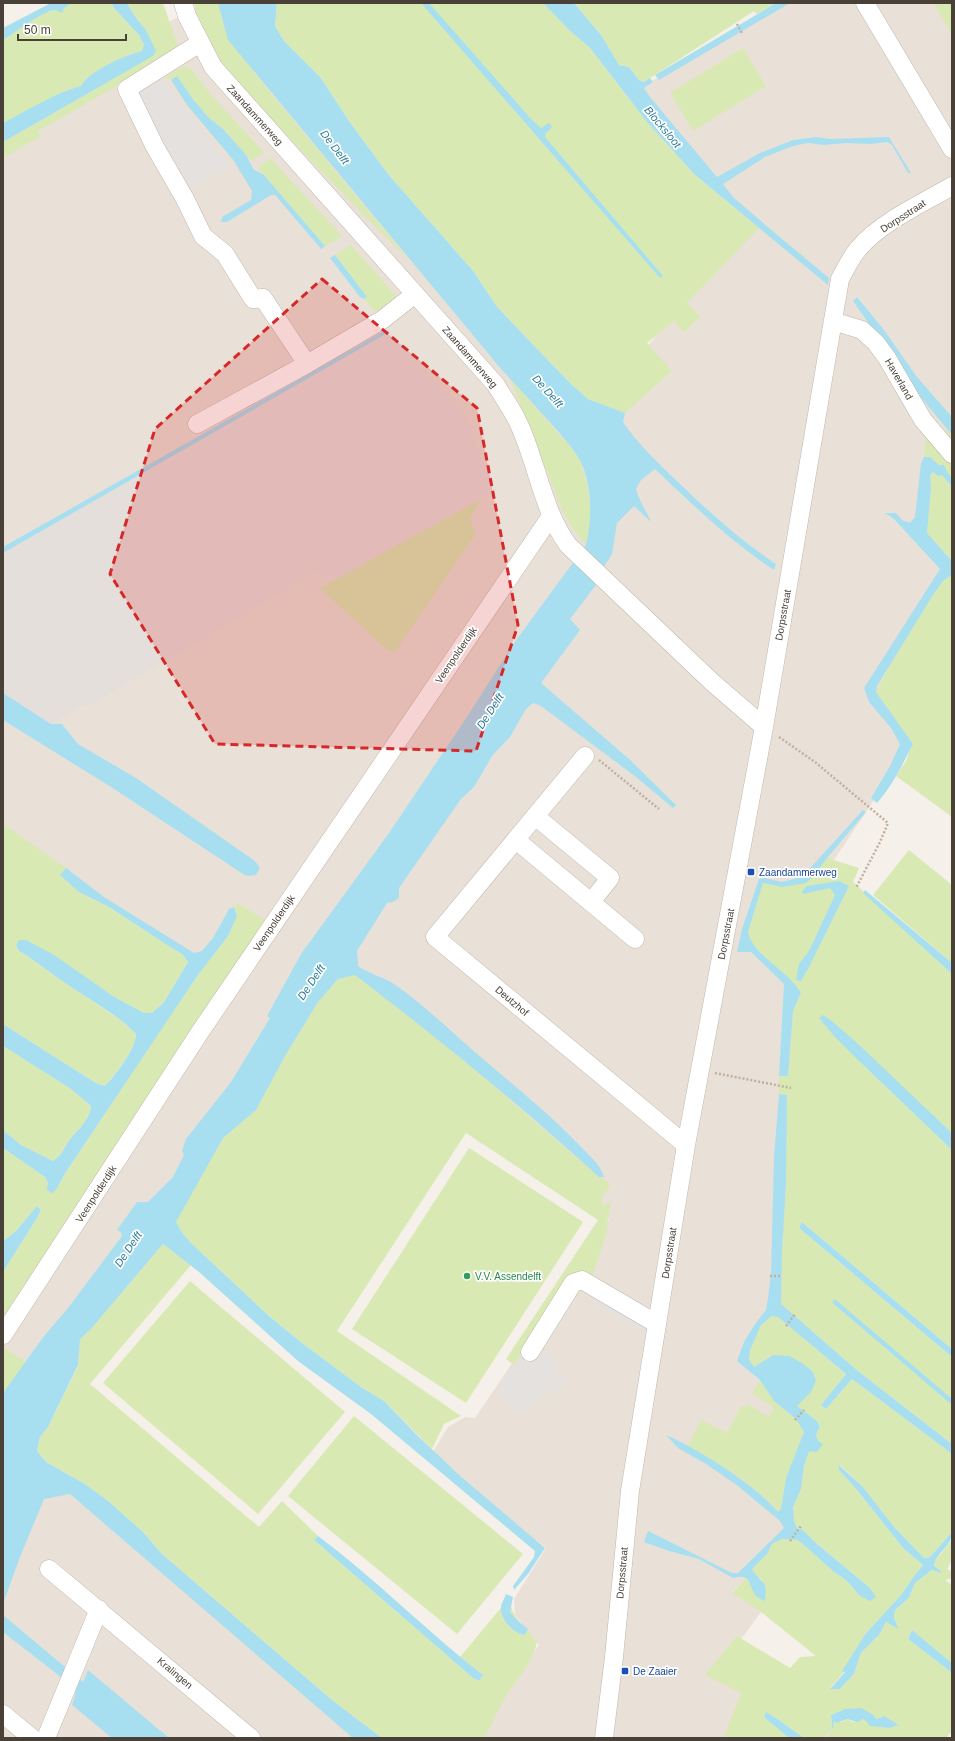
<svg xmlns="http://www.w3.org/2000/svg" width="955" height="1741" viewBox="0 0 955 1741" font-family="Arial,sans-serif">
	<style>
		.residential { fill: #e9e1d8 }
		.industrial { fill: #e5dfdb }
		.green { fill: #d9e9b3 }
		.parking { fill: #e4e1de }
		.water { fill: #a7dff1 }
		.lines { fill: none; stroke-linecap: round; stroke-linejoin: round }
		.stream { stroke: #a7dff1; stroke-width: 4.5 }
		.minor-casing { stroke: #c1b6ac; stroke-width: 19 }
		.path { stroke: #c3af9e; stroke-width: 2.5; stroke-dasharray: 2 2; stroke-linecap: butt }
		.minor { stroke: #fff; stroke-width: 18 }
		.marked { fill: #d62828; fill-opacity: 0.2; stroke: #d62828; stroke-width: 3; stroke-dasharray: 8 5; stroke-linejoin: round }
		.transit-dot { fill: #1a4fb4; stroke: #fff; stroke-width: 1.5 }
		.leisure-dot { fill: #2e9e5b; stroke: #fff; stroke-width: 1.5 }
		.labels { text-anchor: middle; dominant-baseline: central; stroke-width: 3.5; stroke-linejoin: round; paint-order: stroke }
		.street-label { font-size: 10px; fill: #494038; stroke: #fff }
		.transit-label { font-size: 10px; fill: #164399; stroke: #fff; text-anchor: start }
		.leisure-label { font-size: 10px; fill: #27864d; stroke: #fff; text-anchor: start }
		.water-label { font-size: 11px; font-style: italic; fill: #2a7a96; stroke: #fff }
	</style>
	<rect width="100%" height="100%" fill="#f5f0ea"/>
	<path class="residential" d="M204 3H239L592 415 752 217 634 92 778 3H952V445L942 581 910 746 834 860V882L796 992 787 1095 816 1432 796 1531 732 1592 761 1612 741 1639 756 1738H480L498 1703 539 1645 515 1615 514 1599 546 1548 431 1455 448 1427 465 1417 475 1418 609 1220 469 1126 179 1212 39 1412 3 1386V1278L215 973 3 829V112Z
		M38 1464 364 1738H3V1557Z"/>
	<path class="industrial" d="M389 332 460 408 475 433 471 438 497 489 339 578 316 572 89 706 84 705 51 724 3 693V553Z"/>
	<path class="green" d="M72 3H112L113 7 139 35 144 46 142 51 132 53 104 67 81 86 69 89 55 96 3 123V40C16 32 28 21 40 15 50 10 62 10 72 3Z
		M127 3H163L178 46 177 49 152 66 38 131 41 136 3 158V142L153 56 150 40 146 30 134 15Z
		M194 3H218L221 15 256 75 411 262C364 216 319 169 273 121 255 101 233 85 218 62 204 41 200 26 194 3Z
		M277 3H543L569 30 590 48 647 122 695 175 759 228 687 303 700 317 684 332 674 321 647 343 672 371 625 413 588 399 571 384 497 307 474 272 388 174 349 121 321 78 284 41 275 26Z
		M574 3H776L757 14 754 11 644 82 639 80 629 67 619 65 602 36Z
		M933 3H952V34Z
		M743 48 766 86 693 131 670 93Z
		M183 67H188L192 70 212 96 264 152 252 161 227 136 223 129 209 118 192 98 177 76 171 80 164 78Z
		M270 158 342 236 325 246 258 168Z
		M351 245 396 296 395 300 378 315 364 299 367 297 335 255Z
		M510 379 576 453C590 481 594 514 586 545L573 529 562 509Z
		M927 425 947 431 952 435V478L930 457H924Z
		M933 472 942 474 952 487V561L927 533 931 488 930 475Z
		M481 499 470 519 476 534 394 653 386 649 320 588Z
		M952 575V817L896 776 906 761 912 744 876 692 892 660 933 595 943 581Z
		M3 824 62 865 104 897 65 869 79 892 109 907 170 947 182 954 188 962 164 1002 152 1013H144L113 996 80 975 19 941 16 945 19 951C35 960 50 973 65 983 89 1000 115 1013 136 1034 136 1049 115 1074 105 1086L96 1083 77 1071 3 1024Z
		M909 850 952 885V963L873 895Z
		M827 858 859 868 853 882 952 974V1133L833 1022 862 1064 952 1150V1349L802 1222 799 1228 952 1357V1444L858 1371 781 1304 782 1252 786 1185 787 1095 779 1094V1076H788L793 1011 801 993 753 945 750 940 748 932 763 882 783 887 813 877Z
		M238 903 268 922 3 1325V1272L37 1218 41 1210 37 1206 16 1231 3 1241V1148L45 1177 48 1183 56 1190 66 1172 127 1080 198 975 228 936 237 916 235 908Z
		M355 975 449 1047 599 1177 607 1181 610 1187 602 1196V1206L611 1202 607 1225V1232L592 1277 572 1275 514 1365 506 1359 598 1220 466 1133 337 1331 461 1416 444 1424 432 1449 384 1401 361 1387 302 1343 269 1316 190 1242 181 1231 175 1222 223 1138 256 1110 285 1056 318 1002 338 979Z
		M3 1046 71 1089 91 1106C89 1122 77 1130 68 1142 63 1150 61 1156 53 1161L21 1145 3 1130Z
		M469 1148 583 1222 466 1403 352 1329Z
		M163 1244 191 1265 90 1384 259 1527 282 1501 318 1536 314 1540 473 1678 479 1681 483 1675 460 1657 510 1597C510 1619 526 1625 537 1642 533 1663 517 1679 506 1696 498 1710 492 1724 484 1738H382L332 1700 162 1554 142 1531 107 1500 85 1484 46 1462 37 1451 40 1437 48 1427 78 1366 80 1339 90 1330Z
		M190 1281 345 1412 258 1514 103 1383Z
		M772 1316 778 1317 846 1374 821 1405 826 1409 852 1379 952 1454V1532L930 1557 924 1558 895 1528 863 1487 840 1465 839 1470 857 1490 903 1548 923 1565 914 1576 901 1595 866 1633 845 1671 830 1688 840 1689 854 1674 861 1653 879 1635 886 1622 897 1628 894 1617 895 1610 909 1598 915 1583 932 1570 941 1573V1571L934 1566 935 1561 952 1540V1560L947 1569 952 1572V1578L945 1580 952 1585V1663L912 1630 908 1639 952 1673V1731L946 1738H825L833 1728V1721L842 1722 847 1719 853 1722 864 1719C878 1726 883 1730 898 1725L884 1716 877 1719C863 1705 848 1707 831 1715L832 1728 824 1738H804L776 1718 766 1713 764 1717 789 1738H724L741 1693 705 1675 737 1636 790 1668 800 1657 816 1656 761 1612 732 1593 746 1578 764 1601 762 1580 756 1576 752 1569 767 1554 772 1544 782 1539 798 1540 834 1572 846 1580 860 1596 869 1587 817 1544 803 1530 797 1528 794 1521 793 1507 801 1489 806 1459 809 1451 818 1441 816 1434 820 1427 817 1421 797 1406 811 1392 773 1355 754 1367 749 1360 750 1350 761 1325Z
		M3 1347 26 1362 3 1393Z
		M760 1380 774 1401 796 1419 804 1432 786 1478 781 1509 778 1512C755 1484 719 1464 688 1446L701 1420 727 1433 741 1406 746 1407 748 1404 768 1417 774 1408 752 1393Z
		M354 1416 523 1554 457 1634 288 1496Z"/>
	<path class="parking" d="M163 79 230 167 190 190 138 94Z
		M594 1291 648 1323 643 1332 589 1301Z
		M533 1340 559 1362 553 1369 568 1381 517 1415 497 1388Z"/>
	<path class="water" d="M51 3H72L64 8 62 13C60 12 58 11 56 10 45 9 15 33 3 40V28Z
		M112 3H127L134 15 146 30 156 51 153 56 3 142V123C28 110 53 94 81 86 89 71 125 55 142 51L144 45 139 35 113 7Z
		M218 3H277L275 26 284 41 321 78 349 121 388 174 474 272 497 307 571 384 588 399 625 413 623 422C638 444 659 464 678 482 709 512 740 540 776 564L774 570C730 541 693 505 655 469L641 480 636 489C639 501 646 510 651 522L634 506 617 523 612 554 605 565 596 585 570 619 580 630 541 683 628 758 676 805 673 808 636 777 541 706 533 703 526 709 510 737 492 756 474 787 461 799 399 888V898L393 902 387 903 357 951 358 966C368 973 380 976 391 982 424 1004 452 1033 482 1058 517 1088 553 1117 584 1150 592 1158 601 1166 604 1177H599C521 1106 439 1039 355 975L338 979 318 1002 285 1056 256 1110 223 1138 176 1222 181 1231 190 1242 269 1316 302 1343 361 1387 384 1401 418 1436 458 1474 545 1548 528 1574 514 1590 513 1586 534 1557 535 1551 371 1414 298 1361 199 1272 163 1244 90 1330 80 1339 78 1365 48 1427 40 1437 37 1451 46 1462 85 1484 107 1500 142 1531 162 1554 332 1700 382 1738H353L70 1494 44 1499 20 1557 3 1604V1393L44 1336 68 1308 122 1236 121 1232 117 1230 137 1202H148L173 1177 184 1155 182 1151 186 1139 231 1082 270 1018 267 1016 301 954 389 833 465 720 514 643 586 545C592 521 592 490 583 467 577 452 565 440 555 428 537 408 519 388 501 369L228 40Z
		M421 3H429L531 119 541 128 549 123 552 127 545 134V137L663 276 660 278Z
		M543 3H574L602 36 619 65 629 67 639 80 644 82 650 78 653 82 644 88 650 97 717 177 760 153 793 140 816 137 830 139 889 137 911 173H908L892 145 887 142 872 144 846 143 824 145 808 143 793 146 765 157 723 184 734 198 775 233 829 278 828 285 695 175 647 122 590 48 569 30Z
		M776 3H790L659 80 655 75Z
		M177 76 192 98 209 118 223 129 246 155 254 170 263 174 325 246 321 249 275 195H271L227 222H221L222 217 251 200 252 191 234 161 187 105 171 80Z
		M335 255 367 297 364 299 360 297 330 258Z
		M857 297 884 330 917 377 952 417V435L919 395 853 301Z
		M386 330 389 332 3 553V547Z
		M924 457H930L939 465H944L947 472 952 478V487L942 475 938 476 933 472 930 475 931 488 927 533 952 561V575L943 581 933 595 877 686 876 692 913 744C902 765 893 785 877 803L871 798 890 766 900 744 891 728 869 702 864 688 940 569 894 519 885 513H896L902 520 910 523 915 517 921 463Z
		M3 693 51 724H62L78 744 136 778 255 861 260 868 256 875 247 876 243 874 111 787 3 720Z
		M863 810 866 812 827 858 813 877 806 883 783 887 763 883 748 932C753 956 789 971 801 993L793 1011 788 1076H779L784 984 751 952H737L742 929 759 879 764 878 782 882 802 877Z
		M66 868 104 897 194 953 202 951 213 938 229 909 234 907 237 916 228 936 198 975 102 1118 66 1172 56 1190 52 1193 47 1190 48 1183 45 1177 3 1148V1130L21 1145 53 1161C61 1156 63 1150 68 1142 77 1130 89 1122 91 1106L71 1089 3 1046V1024L77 1071 96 1083 105 1086C115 1075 136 1049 136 1034 116 1013 89 1000 65 983 50 973 35 960 19 951L16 945 19 940H26L54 955 113 996 144 1013H152L164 1002 188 962 182 954 170 947 109 907 79 892 60 875Z
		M839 881 849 886 808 969 801 981 796 980 799 964 809 951 835 895 830 888 803 894 802 891 807 886Z
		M865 890 952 963V974L863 893Z
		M823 1015 833 1022 856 1042 952 1133V1150L862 1064 834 1036 819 1018Z
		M779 1094 787 1095 786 1185 782 1252 781 1304 858 1371 952 1444V1454L852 1379 826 1409 821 1405 846 1374 778 1317 772 1316 761 1325 750 1350 749 1360 754 1367 773 1355 789 1356 802 1363 813 1372 816 1381 811 1392 797 1406 817 1421 820 1427 816 1434 818 1441 823 1444 817 1452 809 1451 804 1466 801 1489 793 1507 794 1521 797 1528 803 1530 817 1544 869 1587 876 1597 870 1601 860 1596 846 1580 834 1572 798 1540 782 1539 772 1544 767 1554 752 1569C762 1585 768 1579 765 1601 762 1600 758 1598 756 1596 748 1585 752 1573 733 1578L699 1559 669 1551 644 1542 648 1531 732 1573H738L784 1528 780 1521 738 1486 706 1464 678 1448 666 1435C697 1448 757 1486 778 1512L781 1509 786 1478 804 1432 796 1419 774 1401 760 1380 737 1361 744 1342 755 1324 766 1310 768 1298 771 1274 774 1157Z
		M37 1206 41 1210 37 1218 3 1272V1241L16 1231Z
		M802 1222 952 1349V1357L799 1228Z
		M839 1465 863 1487 895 1528 924 1558 930 1557 952 1532C952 1547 936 1552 934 1566L941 1571V1573L932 1570 915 1583 909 1598 895 1610 894 1617 898 1629 886 1622 879 1635 861 1653 854 1674 840 1689H830L845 1672 842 1671 866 1633 901 1595 914 1576 923 1565 903 1548 857 1490 839 1470Z
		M318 1536C376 1579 426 1631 483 1675L479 1681 473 1678 314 1540Z
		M506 1594 513 1597 510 1612 517 1620 528 1629 525 1635C513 1634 500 1619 501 1606 502 1602 505 1597 506 1594Z
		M3 1615 83 1682 88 1670 169 1738H112L72 1705 76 1692 57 1674 3 1632Z
		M912 1630 952 1663V1673L908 1639Z
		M861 1708 872 1714 877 1719 884 1716 899 1725 889 1728 870 1726 864 1719 857 1722 847 1719 837 1723 834 1721 833 1728 824 1738 832 1728 831 1715 845 1709Z
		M766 1712 776 1718 804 1738H789L764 1717Z"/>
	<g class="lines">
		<path class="stream" d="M835 1302 952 1402"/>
		<defs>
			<path id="minor" d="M183 3 187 16 213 67 496 385C503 397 512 409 518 422 537 462 542 509 568 545L712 682 764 727
				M865 3 952 149
				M200 43 127 89 155 147 185 199 203 236 225 254 253 299 263 298 307 364 382 320 415 294
				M833 321 862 330 876 343 887 358 923 420 952 454
				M197 424 307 364
				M585 756 435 937 686 1145
				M535 816 610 878 591 902
				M516 840 635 939
				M3 1335 200 1032 551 516
				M530 1352 573 1283 582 1280 657 1324
				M49 1569 251 1738
				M3 1714 32 1738
				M46 1738 99 1609
				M604 1738 614 1657 630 1491 686 1145 764 727 840 279C846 268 851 257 859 248 881 222 923 203 952 186"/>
		</defs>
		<use href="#minor" class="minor-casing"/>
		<path class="path" d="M737 24 742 33
			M779 737 815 762 888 823 880 842 856 888
			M599 760 659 809
			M715 1073 791 1088
			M770 1276H782
			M786 1326 795 1314
			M795 1420 804 1410
			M790 1541 801 1526"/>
		<use href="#minor" class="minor"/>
	</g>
	<path class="marked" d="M322 279 477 408 518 625 476 751 215 744 110 574 155 429Z"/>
	<g class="transit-dot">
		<rect x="747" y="868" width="8" height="8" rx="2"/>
		<rect x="621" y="1667" width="8" height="8" rx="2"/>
	</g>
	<circle class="leisure-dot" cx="467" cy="1276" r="4"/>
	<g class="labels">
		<g class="street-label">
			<text transform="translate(255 115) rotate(48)">Zaandammerweg</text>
			<text transform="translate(903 216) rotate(-33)">Dorpsstraat</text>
			<text transform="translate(470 357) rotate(49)">Zaandammerweg</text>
			<text transform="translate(899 379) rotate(60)">Haverland</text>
			<text transform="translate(783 615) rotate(-80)">Dorpsstraat</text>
			<text transform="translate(456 655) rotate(-56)">Veenpolderdijk</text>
			<text transform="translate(274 923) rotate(-56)">Veenpolderdijk</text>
			<text transform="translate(726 934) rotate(-79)">Dorpsstraat</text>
			<text transform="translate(512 1001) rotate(40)">Deutzhof</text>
			<text transform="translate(96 1194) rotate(-57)">Veenpolderdijk</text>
			<text transform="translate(669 1253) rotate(-81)">Dorpsstraat</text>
			<text transform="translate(622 1573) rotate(-85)">Dorpsstraat</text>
			<text transform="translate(175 1673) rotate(40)">Kralingen</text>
		</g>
		<g class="transit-label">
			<text x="759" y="872">Zaandammerweg</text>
			<text x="633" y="1671">De Zaaier</text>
		</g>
		<g class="leisure-label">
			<text x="475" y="1276">V.V. Assendelft</text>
		</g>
		<g class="water-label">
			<text transform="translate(663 127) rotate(50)">Blocksloot</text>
			<text transform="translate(335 147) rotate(53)">De Delft</text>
			<text transform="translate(548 391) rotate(48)">De Delft</text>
			<text transform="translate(490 711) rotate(-57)">De Delft</text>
			<text transform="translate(311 982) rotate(-56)">De Delft</text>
			<text transform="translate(128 1249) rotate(-56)">De Delft</text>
		</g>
	</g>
	<rect width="955" height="1741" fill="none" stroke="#494038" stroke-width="8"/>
	<path d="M18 34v6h108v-6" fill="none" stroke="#494038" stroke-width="2"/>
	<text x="24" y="34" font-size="12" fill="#494038" stroke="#ffffff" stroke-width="3" paint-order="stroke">50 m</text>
</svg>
